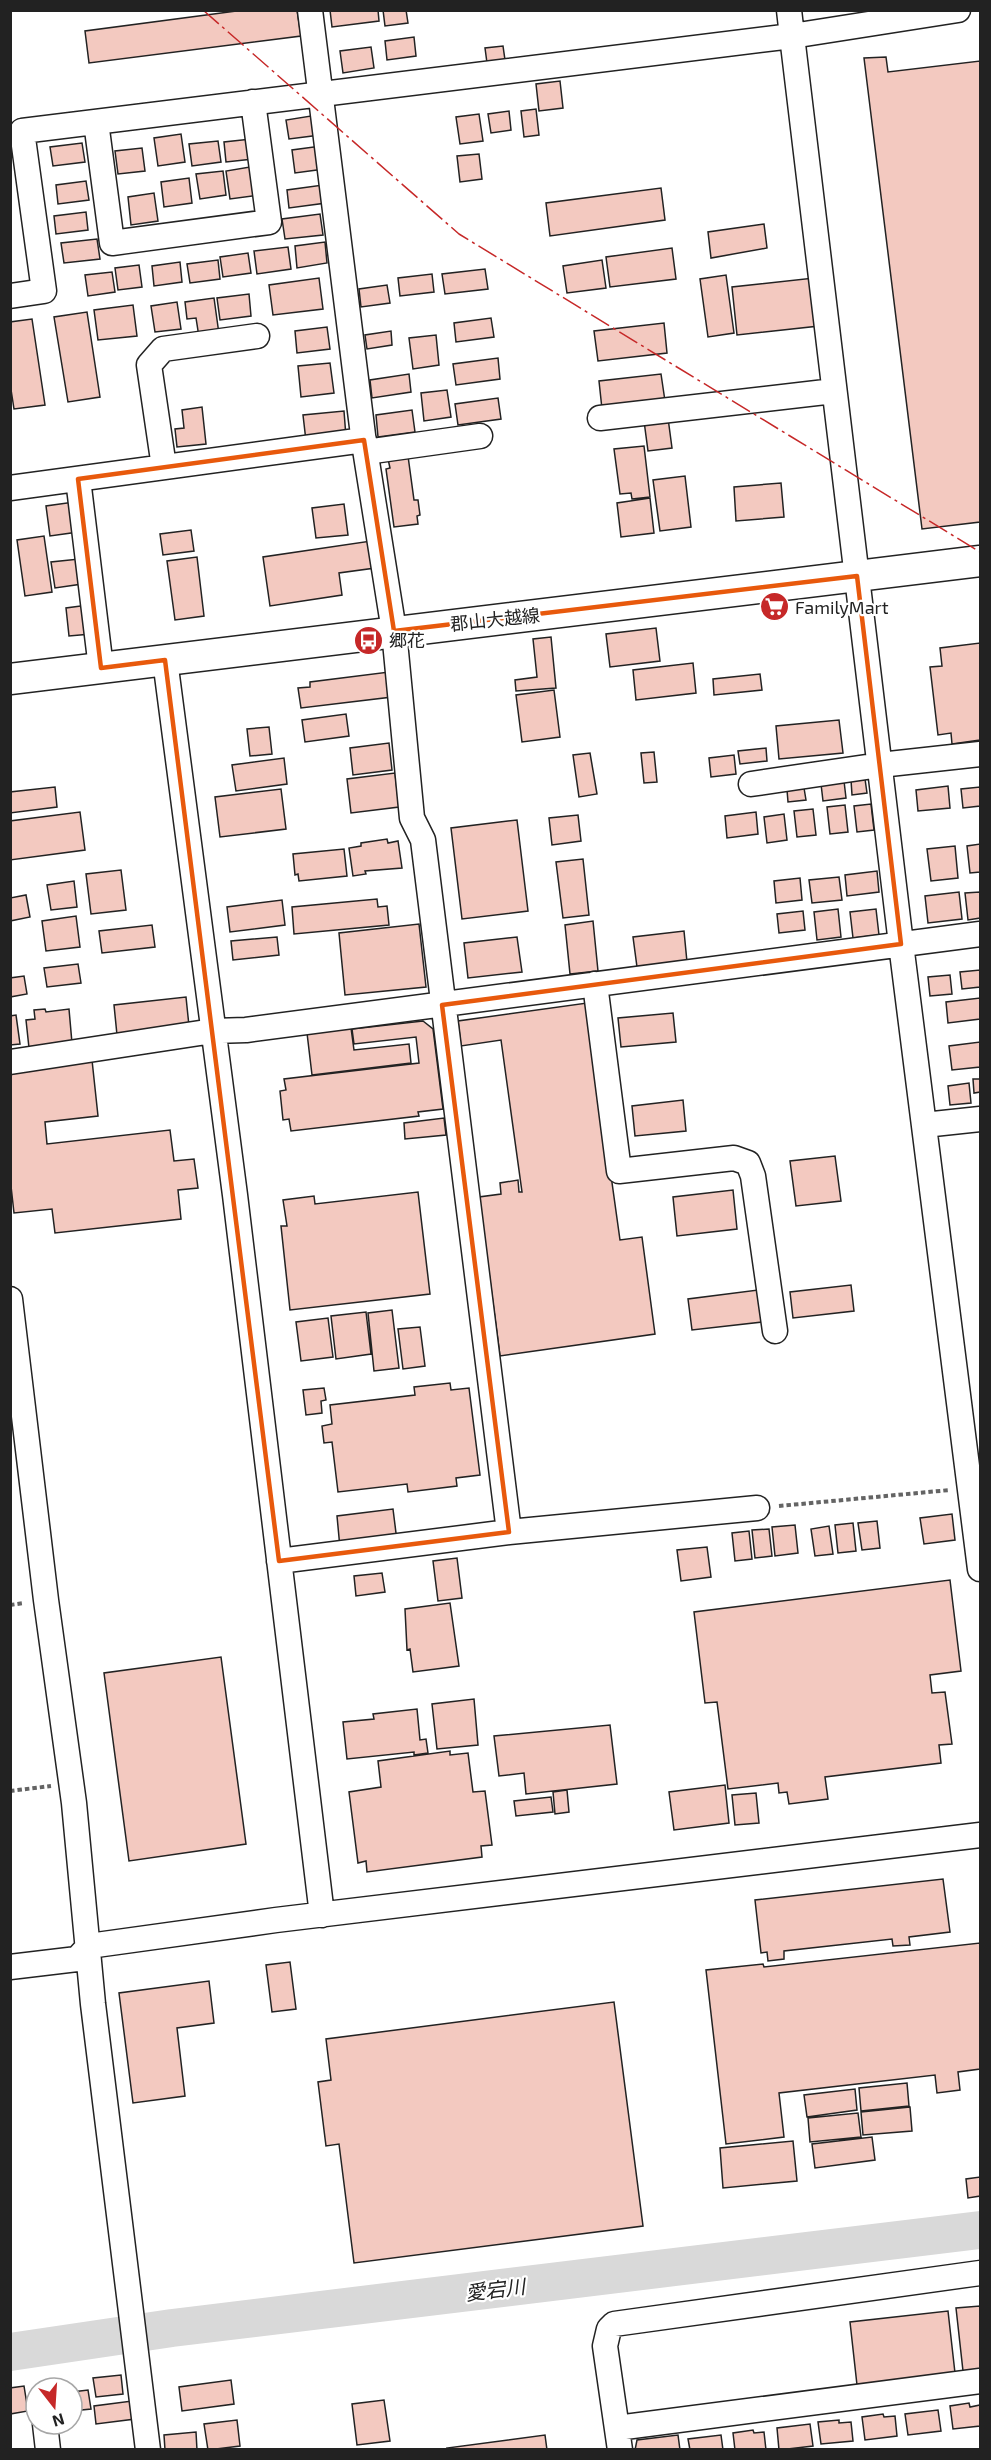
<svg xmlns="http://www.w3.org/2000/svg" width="991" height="2460" viewBox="0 0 991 2460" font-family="'Exo 2','Noto Sans JP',sans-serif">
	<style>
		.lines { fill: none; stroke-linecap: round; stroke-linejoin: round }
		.river { stroke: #d9d9d9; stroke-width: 38 }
		.building { fill: #f3c9c0; stroke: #222; stroke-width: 1.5 }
		.minor-casing { stroke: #222; stroke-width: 27 }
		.major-casing { stroke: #222; stroke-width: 33 }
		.path { stroke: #646464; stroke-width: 4; stroke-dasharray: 4.5 3; stroke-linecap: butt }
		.minor { stroke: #fff; stroke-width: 24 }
		.major { stroke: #fff; stroke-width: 30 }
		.power { stroke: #c62828; stroke-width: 1.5; stroke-dasharray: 21 4.5 3 4.5; stroke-linecap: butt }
		.marked { fill: none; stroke: #e8590c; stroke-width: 4.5; stroke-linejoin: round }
		.labels { text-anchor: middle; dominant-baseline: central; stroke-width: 4.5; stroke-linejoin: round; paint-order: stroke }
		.poi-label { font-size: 18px; fill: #222; stroke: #fff; text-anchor: start }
		.street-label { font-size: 18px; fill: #222; stroke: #fff }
		.water-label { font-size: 20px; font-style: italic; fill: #222; stroke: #fff }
	</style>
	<rect width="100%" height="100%" fill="#fff"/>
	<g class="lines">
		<path class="river" d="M10 2352 172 2328 980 2230"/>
	</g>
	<path class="building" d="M244 10H297L301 36 89 63 85 31Z
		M330 10H378L379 21 332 27Z
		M383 10H406L408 23 385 26Z
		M414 37 416 56 387 60 385 41Z
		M503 46 505 60 487 63 485 48Z
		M371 47 374 68 343 73 340 51Z
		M886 57 888 72 980 61V522L922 529 864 58Z
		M560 81 563 108 539 111 536 84Z
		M536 109 539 135 524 137 521 111Z
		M509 111 511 130 491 133 488 114Z
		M479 114 483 141 460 144 456 117Z
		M317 115 320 135 289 139 286 120Z
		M181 134 185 162 158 166 154 138Z
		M251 139 253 159 226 162 224 142Z
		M218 141 221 162 192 166 189 144Z
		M82 143 85 162 53 166 50 147Z
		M321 146 324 169 295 173 292 150Z
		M142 148 145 171 118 174 115 151Z
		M479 154 482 179 460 182 457 156Z
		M256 166 260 195 230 199 226 171Z
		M223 171 226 195 200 199 196 174Z
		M189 178 192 203 164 207 161 182Z
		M86 181 89 200 58 204 56 185Z
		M323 185 326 203 289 208 287 190Z
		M661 188 665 220 550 236 546 203Z
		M154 193 158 221 131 225 128 197Z
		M86 212 88 230 56 234 54 216Z
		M320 214 323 235 285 239 282 219Z
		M764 224 767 248 711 258 708 232Z
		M97 239 100 259 64 263 61 243Z
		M325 242 327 263 297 268 295 246Z
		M288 247 291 269 257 274 254 251Z
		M672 248 676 279 610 287 606 257Z
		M248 253 251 273 223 277 220 257Z
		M218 260 220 279 190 283 187 264Z
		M602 260 606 288 567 293 563 266Z
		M180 262 182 282 154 286 152 266Z
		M139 265 142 287 118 290 115 268Z
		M485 269 488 289 445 294 442 274Z
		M112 272 115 292 88 296 85 275Z
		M432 274 434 292 400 296 398 278Z
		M726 275 734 333 708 337 700 279Z
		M319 278 323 309 273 315 269 285Z
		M814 278 819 326 737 335 732 287Z
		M387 285 390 303 361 307 359 289Z
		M249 294 251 316 220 320 217 298Z
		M214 298 219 334 199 337 196 318 187 319 185 302Z
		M177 302 181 329 155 332 151 306Z
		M133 305 137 336 98 340 94 310Z
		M87 312 100 397 68 402 54 317Z
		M491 318 494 337 456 342 454 323Z
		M32 319 45 405 14 409 10 383V322Z
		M664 323 667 353 598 361 594 331Z
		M327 327 330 349 297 353 295 331Z
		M391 331 392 345 367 349 365 335Z
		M436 335 439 365 413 369 409 338Z
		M498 358 500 379 456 385 453 364Z
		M330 363 334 393 301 397 298 366Z
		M409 374 411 392 372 398 370 380Z
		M661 374 665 401 602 409 599 381Z
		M447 390 451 417 424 421 421 393Z
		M498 398 501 419 458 425 455 404Z
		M202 407 206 444 177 447 175 429 184 428 182 410Z
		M412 410 415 432 378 437 376 415Z
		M344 411 346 437 306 441 303 415Z
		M668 418 672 448 648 451 644 421Z
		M644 446 650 497 632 499 631 493 620 494 614 449Z
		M408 456 414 500H418L420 515 417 516 418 524 394 527 386 469 390 468 388 459Z
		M685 476 691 527 660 531 653 480Z
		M781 483 784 517 736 521 734 487Z
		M650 498 654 533 621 537 617 503Z
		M74 502 78 532 50 536 46 506Z
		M344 504 348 535 316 538 312 508Z
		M191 530 194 551 163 555 160 534Z
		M44 536 52 592 25 596 17 540Z
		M371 541 375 568 339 573 342 595 270 606 263 557Z
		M197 557 204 616 175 620 167 561Z
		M79 559 82 584 55 588 51 562Z
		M88 605 91 634 69 636 66 608Z
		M656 628 660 661 610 667 606 634Z
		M551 637 556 688 516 691 515 680 537 677 533 639Z
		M980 643V740L952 744 951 733 938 735 930 667 942 666 940 648Z
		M693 663 696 693 636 700 633 670Z
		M389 672 392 697 301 708 298 688 310 687V682Z
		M760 674 762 690 714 695 713 679Z
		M554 690 560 737 522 742 516 695Z
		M346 714 349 736 305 742 302 720Z
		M839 720 843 753 779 759 776 726Z
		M269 727 272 754 250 756 247 729Z
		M389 743 392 770 353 775 350 748Z
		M766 748 767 761 740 764 738 751Z
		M654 752 657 782 644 783 641 753Z
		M590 753 597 794 579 797 573 755Z
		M734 755 736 774 711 777 709 758Z
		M284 758 287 784 236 791 232 765Z
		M395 773 399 807 351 813 347 779Z
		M865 779 867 793 852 795 851 780Z
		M844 781 846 798 823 801 821 784Z
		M948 786 950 808 918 811 916 790Z
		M55 787 57 807 10 813V792Z
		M980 787V806L963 808 961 789Z
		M804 788 806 800 788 802 787 790Z
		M281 789 286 829 220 837 215 797Z
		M871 804 874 830 857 832 854 806Z
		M845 805 848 832 830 834 827 807Z
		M813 809 816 835 797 837 794 811Z
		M80 812 85 850 10 860V821Z
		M756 812 758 834 727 838 725 816Z
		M784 814 787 840 767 843 764 817Z
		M578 815 581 841 552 845 549 818Z
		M517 820 528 911 462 919 451 828Z
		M387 839 388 843 398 841 402 868 365 871 366 874 353 876 349 848 361 846V843Z
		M980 844V872L970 873 967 846Z
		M955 846 958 878 931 881 927 849Z
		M344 849 347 876 299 881 298 874 295 875 293 854Z
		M583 859 589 915 563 918 556 862Z
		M121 870 126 910 91 914 86 874Z
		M877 871 879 892 847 896 845 875Z
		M839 877 842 900 812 903 809 880Z
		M800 878 802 900 776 903 774 881Z
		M74 881 77 907 51 910 47 885Z
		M959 892 962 919 928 923 925 896Z
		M980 892V918L968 920 965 893Z
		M26 895 30 917 10 921V898Z
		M377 899 378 907 387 906 389 925 294 934 292 907Z
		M282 900 285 925 230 932 227 907Z
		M838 909 841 937 817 940 814 912Z
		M876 909 879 935 853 938 850 912Z
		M803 911 805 930 779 933 777 914Z
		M76 916 80 947 46 951 42 921Z
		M593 921 598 971 570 974 565 925Z
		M419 924 426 987 345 995 339 933Z
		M152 925 155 947 102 953 99 931Z
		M684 931 687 962 637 967 633 937Z
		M277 937 279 955 233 960 231 941Z
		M517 937 522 972 468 978 464 943Z
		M78 964 81 983 47 987 44 968Z
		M980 970V987L962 989 960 972Z
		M950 975 952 994 930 996 928 977Z
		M24 976 27 994 10 997V978Z
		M186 997 189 1026 117 1035 114 1005Z
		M980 998V1019L948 1023 946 1002Z
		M587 1003 620 1240 642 1237 655 1334 500 1356 479 1197 501 1194 500 1183 518 1180 519 1192H522L501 1040 461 1046 458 1021Z
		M45 1009 46 1012 69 1009 72 1043 29 1048 26 1020 35 1019 34 1010Z
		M673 1013 676 1042 621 1047 618 1018Z
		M16 1015 20 1044 10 1045V1016Z
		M423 1021 433 1029 443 1109 418 1112 419 1116 291 1131 289 1119 283 1120 280 1091 286 1090 284 1079 419 1063 416 1037 354 1044 352 1029Z
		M351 1028 354 1050 409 1044 411 1063 312 1075 307 1033Z
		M980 1042V1067L952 1070 949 1046Z
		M92 1060 98 1116 45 1122 47 1144 170 1130 174 1161 194 1159 198 1188 178 1190 181 1219 55 1233 52 1209 14 1213 10 1177V1069Z
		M973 1079H980V1092L974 1093Z
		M969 1083 971 1103 950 1105 948 1086Z
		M683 1100 686 1131 635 1136 632 1106Z
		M444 1118 446 1135 405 1139 404 1123Z
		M835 1156 841 1201 796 1206 790 1161Z
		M733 1190 737 1229 677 1236 673 1197Z
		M418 1192 430 1294 290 1310 281 1226H287L283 1200 314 1196 315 1204Z
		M851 1285 854 1311 793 1318 790 1292Z
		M758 1290 762 1322 692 1330 688 1299Z
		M392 1310 399 1368 374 1371 368 1313Z
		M366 1312 371 1354 336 1359 331 1316Z
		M328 1318 333 1357 301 1361 296 1322Z
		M420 1327 425 1366 403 1369 398 1329Z
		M450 1383 451 1390 469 1388 480 1475 456 1478 457 1486 408 1492 407 1484 338 1492 332 1442 324 1443 322 1426 332 1424 330 1405 415 1395 414 1387Z
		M324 1388 326 1400 321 1401 322 1413 306 1415 303 1390Z
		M393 1509 397 1541 340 1548 337 1516Z
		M952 1514 955 1540 924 1544 920 1518Z
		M877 1521 880 1548 862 1550 858 1523Z
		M853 1523 856 1551 838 1553 835 1525Z
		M795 1525 798 1553 775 1556 772 1527Z
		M829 1526 833 1554 815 1556 811 1529Z
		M769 1529 772 1556 755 1558 752 1530Z
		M749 1531 752 1559 735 1561 732 1533Z
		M707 1547 711 1577 681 1581 677 1550Z
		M457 1558 462 1598 438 1601 433 1561Z
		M382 1573 385 1592 356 1596 354 1576Z
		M950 1580 961 1671 930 1675 932 1693 945 1692 952 1744 939 1745 941 1763 825 1777 828 1799 789 1804 787 1792 779 1793 778 1783 728 1789 717 1702 705 1703 694 1612Z
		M450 1603 459 1666 413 1672 410 1649 407 1650 405 1609Z
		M221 1657 246 1844 129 1861 104 1673Z
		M474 1699 478 1745 437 1749 432 1704Z
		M417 1709 420 1740 426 1739 428 1753 414 1755V1752L347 1759 343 1722 374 1719 373 1714Z
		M610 1725 617 1784 526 1794 524 1773 499 1776 494 1736Z
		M450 1751V1755L468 1753 473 1792 485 1791 492 1845 481 1846 482 1857 367 1872 366 1861 358 1863 349 1792 381 1787 378 1761Z
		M725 1785 729 1823 674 1830 669 1792Z
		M567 1790 569 1812 555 1814 553 1792Z
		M756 1793 759 1823 735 1825 732 1795Z
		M551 1797 553 1812 516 1816 514 1801Z
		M943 1879 950 1932 909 1937 910 1945 893 1946 892 1939 784 1951V1959L768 1961 767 1952 761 1953 755 1900Z
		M980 1943V2069L958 2072 960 2090 937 2093 935 2075 779 2093 784 2137 726 2144 706 1970 763 1964 764 1967Z
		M290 1962 296 2009 272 2012 266 1965Z
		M209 1981 214 2023 177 2028 185 2096 133 2103 119 1993Z
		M614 2002 643 2226 354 2263 339 2144 326 2146 318 2082 331 2080 326 2039Z
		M907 2083 909 2106 861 2111 859 2088Z
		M855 2089 857 2110 807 2117 804 2095Z
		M910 2107 912 2131 863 2135 861 2112Z
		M858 2113 861 2137 810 2142 808 2118Z
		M872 2137 875 2160 815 2168 812 2144Z
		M793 2141 797 2181 723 2188 720 2148Z
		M980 2177V2196L968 2198 966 2179Z
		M980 2306V2369L963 2371 956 2308Z
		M948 2311 955 2373 857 2385 850 2322Z
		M121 2375 123 2394 96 2397 93 2378Z
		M231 2380 234 2404 182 2411 179 2387Z
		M24 2386 28 2411 10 2414V2388Z
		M88 2390 91 2409 72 2411V2392Z
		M384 2400 390 2441 357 2445 352 2404Z
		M132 2401 135 2419 96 2424 94 2406Z
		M969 2403 970 2407 980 2405V2426L953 2429 950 2406Z
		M938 2410 941 2431 908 2435 905 2414Z
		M883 2414 884 2417 895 2416 897 2436 865 2440 862 2417Z
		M237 2420 240 2446 208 2450 204 2424Z
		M839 2420V2423L851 2422 853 2441 821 2444 818 2422Z
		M810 2424 813 2446 779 2450 777 2428Z
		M753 2430 754 2433 764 2432 766 2450H735L733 2433Z
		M196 2432 197 2450H165L164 2435Z
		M545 2435 547 2450H448L447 2448Z
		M678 2435 680 2450H635L637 2440Z
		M721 2435 723 2450H690L688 2439Z"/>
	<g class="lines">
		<defs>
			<path id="minor" d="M310 10 364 443 394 631 412 818 423 840 509 1532
				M958 10 792 36 901 944 980 1569
				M96 122 112 243 269 222 253 102
				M10 296 44 291 22 131 792 36 789 10
				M600 418 834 391
				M366 452 480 436
				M164 467 149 365 163 349 257 336
				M78 479 101 668
				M10 488 364 440
				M165 660 235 1195 322 1915
				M751 784 880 765 980 754
				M595 984 619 1171 734 1158 748 1163 753 1176 775 1331
				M10 1062 213 1031 246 1030 980 934
				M924 1125 980 1119
				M10 1299 46 1600 74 1803 93 2004 148 2450
				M279 1561 509 1532 757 1508
				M10 1967 77 1959 89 1946 276 1920 980 1835
				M45 2424 48 2450
				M617 2428 980 2381
				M620 2450 605 2346 609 2329 614 2324 980 2273"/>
			<path id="major" d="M10 679 980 561"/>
		</defs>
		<use href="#minor" class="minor-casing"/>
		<use href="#major" class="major-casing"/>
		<path class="path" d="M779 1506 950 1490
			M10 1605 24 1603
			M10 1791 51 1786"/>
		<use href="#minor" class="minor"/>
		<use href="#major" class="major"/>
		<path class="power" d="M203 10 459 234 980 552"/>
	</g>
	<path class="marked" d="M364 440 394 631 857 576 901 944 442 1005 509 1532 279 1561 165 660 101 668 78 479Z"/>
	<defs>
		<symbol id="supermarket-disc" viewBox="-11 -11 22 22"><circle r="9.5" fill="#c62828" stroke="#fff"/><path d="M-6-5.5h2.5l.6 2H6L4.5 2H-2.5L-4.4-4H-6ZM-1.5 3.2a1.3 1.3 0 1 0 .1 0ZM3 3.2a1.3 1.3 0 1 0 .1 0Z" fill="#fff"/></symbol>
		<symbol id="bus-disc" viewBox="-11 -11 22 22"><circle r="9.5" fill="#c62828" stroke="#fff"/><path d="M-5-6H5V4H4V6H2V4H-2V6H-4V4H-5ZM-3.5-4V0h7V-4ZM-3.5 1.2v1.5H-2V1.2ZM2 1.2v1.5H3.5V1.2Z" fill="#fff"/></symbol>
	</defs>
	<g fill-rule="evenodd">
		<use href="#supermarket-disc" x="758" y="590" width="33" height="33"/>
		<use href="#bus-disc" x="352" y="624" width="33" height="33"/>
	</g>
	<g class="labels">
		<g class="poi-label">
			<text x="795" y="607">FamilyMart</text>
			<text x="389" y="640">郷花</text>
		</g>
		<g class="street-label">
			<text transform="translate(495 619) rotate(-6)">郡山大越線</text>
		</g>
		<g class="water-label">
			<text transform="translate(495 2289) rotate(-7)">愛宕川</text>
		</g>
	</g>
	<rect width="991" height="2460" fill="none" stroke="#222222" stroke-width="24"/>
	<g transform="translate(54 2406) rotate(163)"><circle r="28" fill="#ffffff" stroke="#a7a7a7" stroke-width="1.5"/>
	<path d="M0-4.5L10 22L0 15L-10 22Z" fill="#c62828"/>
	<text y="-9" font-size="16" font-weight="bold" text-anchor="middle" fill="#222222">N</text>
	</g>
</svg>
